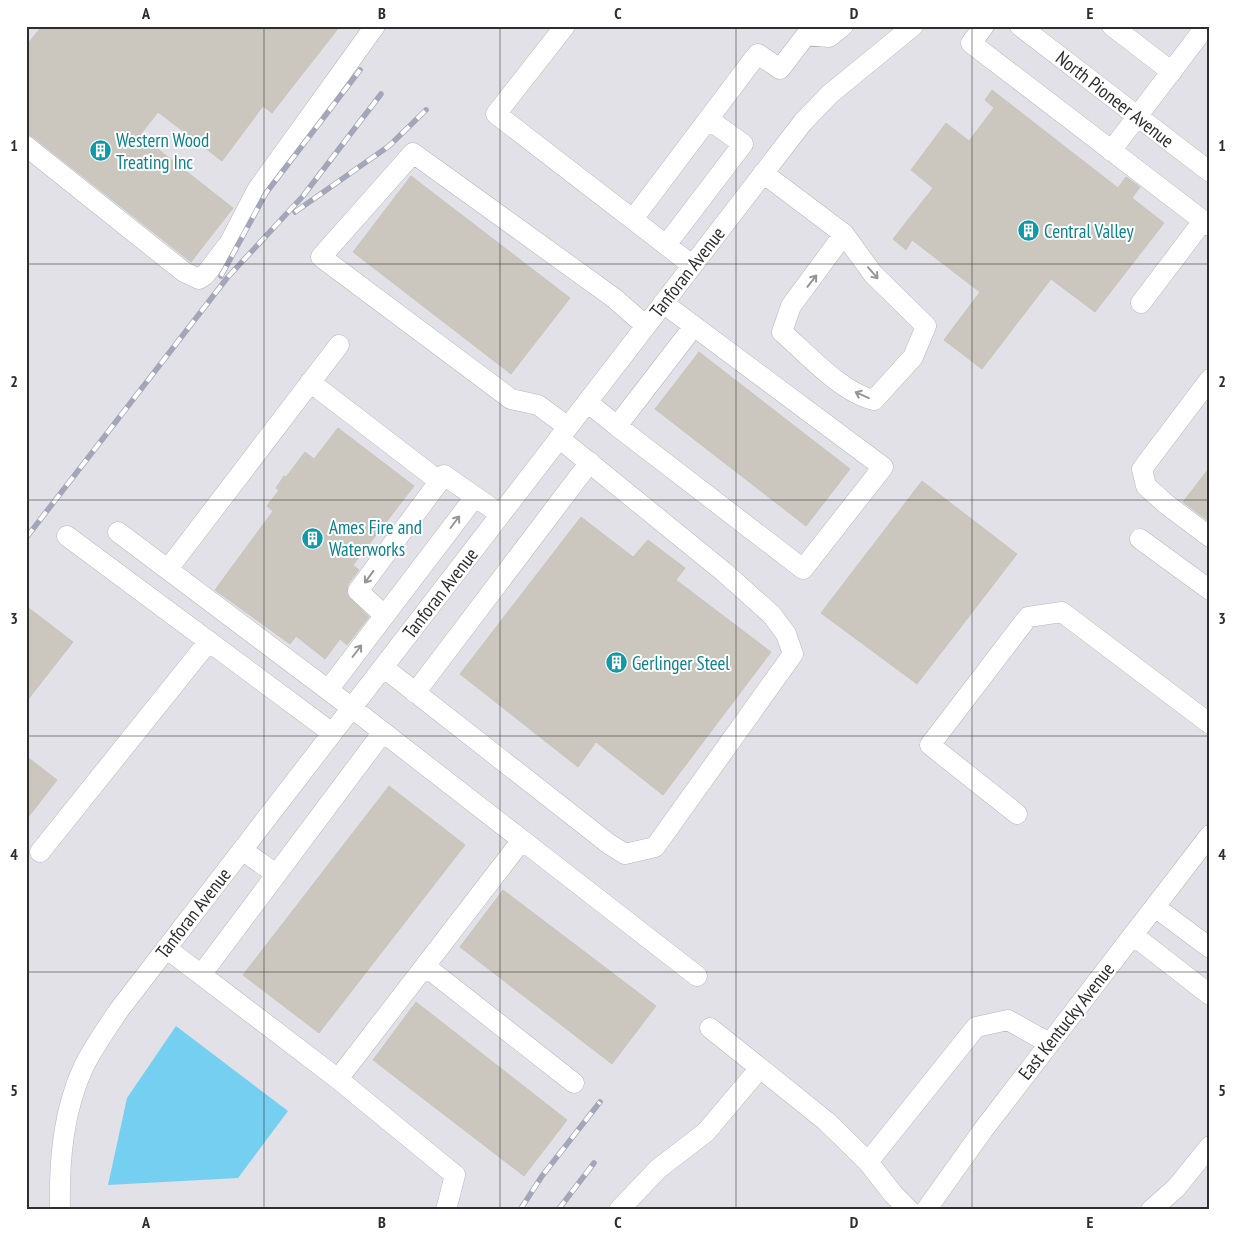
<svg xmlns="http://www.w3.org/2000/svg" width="1236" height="1236" viewBox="0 0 1236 1236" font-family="'PT Sans Narrow',sans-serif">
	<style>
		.industrial { fill: #e3e1e8 }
		.water { fill: #75cff0 }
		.building { fill: #cbc7bf; stroke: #cbc5ba }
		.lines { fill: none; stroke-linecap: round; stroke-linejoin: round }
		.minor-casing { stroke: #b4b7c1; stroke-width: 21 }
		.minor { stroke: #fff; stroke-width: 20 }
		.rail-casing { stroke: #a3a6b8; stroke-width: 5.5 }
		.rail { stroke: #fff; stroke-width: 4; stroke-dasharray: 11; stroke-linecap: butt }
		.oneway { stroke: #969696 }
		.grid { fill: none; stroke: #2e2e2e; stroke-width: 1; stroke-opacity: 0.55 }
		.labels { text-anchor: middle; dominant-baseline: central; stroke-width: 4; stroke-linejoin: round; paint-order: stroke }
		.street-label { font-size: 19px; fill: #2e2e2e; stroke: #fff }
		.culture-label { font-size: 19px; fill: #0d838f; stroke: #fff; text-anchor: start }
		.neatline { fill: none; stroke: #2e2e2e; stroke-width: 2 }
		.grid-label { font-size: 16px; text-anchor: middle; font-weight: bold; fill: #2e2e2e }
	</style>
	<rect width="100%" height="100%" fill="#efe9e1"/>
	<path class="industrial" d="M26 26H1210V1210H26Z"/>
	<path class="water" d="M176 1026 288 1111 238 1178 108 1185 127 1098Z"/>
	<path class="building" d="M42 26H340L272 113 263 106 222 161 158 112 140 135 233 208 191 262 33 137 26 134V46Z
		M992 90 1118 188 1126 177 1140 187 1132 198 1164 223 1095 312 1051 279 982 369 944 340 980 292 912 240 906 250 893 239 933 188 911 170 946 123 969 141 994 108 985 100Z
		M411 176 570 298 511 374 353 252Z
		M699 352 850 469 806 526 655 409Z
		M338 428 414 486 353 565 359 570 348 584 347 594 369 617 347 645 340 639 325 659 296 636 290 644 215 590 273 511 267 506 279 490 276 488 284 476 286 477 305 452 314 459Z
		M1210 467V522L1183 502Z
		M922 481 1017 554 917 684 821 613Z
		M581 517 633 557 648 540 685 568 676 580 771 652 663 795 596 742 578 767 460 674Z
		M26 606 73 642 26 702Z
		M26 756 57 780 26 820Z
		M389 786 465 845 319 1033 243 975Z
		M503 890 656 1006 612 1064 460 947Z
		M416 1002 567 1120 524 1176 373 1060Z"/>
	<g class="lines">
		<defs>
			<path id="minor" d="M565 26 496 114 692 265
				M984 26 971 43 1210 226
				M1020 26 1210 172
				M1112 26 1172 72
				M806 35 829 37 843 26
				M26 146 184 272 199 279 205 275 230 242 257 190 375 26
				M1111 151 1206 26
				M763 173 844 234 873 274 926 326 913 357 874 400C842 393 807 354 782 332L791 306 844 234
				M633 219 752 61 758 54 780 69 813 26
				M666 245 743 144 708 119
				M663 303 883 467 803 569 617 426 694 326
				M1141 303 1203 221
				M1210 379 1142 469 1146 486 1166 504 1210 537
				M310 382 439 481
				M587 402 617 426
				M568 427 538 405 511 399 321 257 413 153 614 298 646 326
				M118 532 352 708 522 840 338 1079 166 948
				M67 536 332 733
				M1140 539 1210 590
				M168 569 339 345
				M384 615 358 591 444 475 500 514
				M383 667 609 844 625 854 655 847 793 654 786 634 772 615 724 572 559 438
				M328 690 474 498
				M415 693 590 462
				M1017 814 930 745 1028 617 1062 612 1210 724
				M522 840 697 976
				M242 850 276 874
				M40 852 209 641
				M1155 907 1210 948
				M1133 935 1210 995
				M425 966 574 1083
				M201 975 383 732
				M710 1028 826 1121 868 1162 893 1194 909 1210
				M338 1079 455 1175 446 1210
				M868 1162 976 1027 1008 1020 1049 1043
				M60 1210C59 1160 63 1111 84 1066 94 1046 107 1028 119 1010L803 122 830 94 913 26
				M619 1210 658 1169 706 1132 760 1068
				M926 1210 983 1130 1210 835
				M1151 1210 1176 1188 1210 1146"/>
		</defs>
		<use href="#minor" class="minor-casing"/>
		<use href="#minor" class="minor"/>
		<defs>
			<path id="rail" d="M295 212 389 146 426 110
				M221 276 266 193 360 70
				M26 538 227 278 303 196 381 94
				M520 1210 542 1176 600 1102
				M558 1210 594 1163"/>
		</defs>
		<use href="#rail" class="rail-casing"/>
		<use href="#rail" class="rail"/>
	</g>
	<defs><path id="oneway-shaft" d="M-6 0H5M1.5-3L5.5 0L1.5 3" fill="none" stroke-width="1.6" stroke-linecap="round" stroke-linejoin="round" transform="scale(1.25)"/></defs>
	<g class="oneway">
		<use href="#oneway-shaft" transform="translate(873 273) rotate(49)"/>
		<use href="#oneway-shaft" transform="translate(812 281) rotate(-52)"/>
		<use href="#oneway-shaft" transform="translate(862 395) rotate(-156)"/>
		<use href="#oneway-shaft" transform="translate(455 522) rotate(-53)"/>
		<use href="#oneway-shaft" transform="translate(369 577) rotate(126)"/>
		<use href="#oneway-shaft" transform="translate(357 651) rotate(-53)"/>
	</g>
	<path class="grid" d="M264 26V1210M500 26V1210M736 26V1210M972 26V1210M26 264H1210M26 500H1210M26 736H1210M26 972H1210"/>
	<defs>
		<symbol id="building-disc" viewBox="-11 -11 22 22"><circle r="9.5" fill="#0f9aa8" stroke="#fff"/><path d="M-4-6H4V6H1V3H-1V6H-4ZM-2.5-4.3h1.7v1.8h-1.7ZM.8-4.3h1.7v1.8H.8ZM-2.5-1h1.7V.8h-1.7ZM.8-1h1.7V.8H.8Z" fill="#fff"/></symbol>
	</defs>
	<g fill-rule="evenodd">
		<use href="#building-disc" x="88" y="138" width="25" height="25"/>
		<use href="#building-disc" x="1016" y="218" width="25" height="25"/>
		<use href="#building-disc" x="300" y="526" width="25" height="25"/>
		<use href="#building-disc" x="604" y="650" width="25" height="25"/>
	</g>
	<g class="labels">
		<g class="street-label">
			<text transform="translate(1115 99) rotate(38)">North Pioneer Avenue</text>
			<text transform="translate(687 272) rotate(-52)">Tanforan Avenue</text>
			<text transform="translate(440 593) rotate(-52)">Tanforan Avenue</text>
			<text transform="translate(193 913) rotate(-52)">Tanforan Avenue</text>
			<text transform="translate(1066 1021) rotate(-52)">East Kentucky Avenue</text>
		</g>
		<g class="culture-label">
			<text x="116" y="140">Western Wood<tspan x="116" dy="22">Treating Inc</tspan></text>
			<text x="1044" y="231">Central Valley</text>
			<text x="329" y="527">Ames Fire and<tspan x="329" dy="22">Waterworks</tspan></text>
			<text x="632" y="663">Gerlinger Steel</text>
		</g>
	</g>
	<rect width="1236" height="1236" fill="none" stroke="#ffffff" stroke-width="55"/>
	<rect x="28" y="28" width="1180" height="1180" class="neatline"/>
	<g class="grid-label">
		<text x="146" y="19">A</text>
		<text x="382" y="19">B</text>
		<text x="618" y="19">C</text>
		<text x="854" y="19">D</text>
		<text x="1090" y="19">E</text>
		<text x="14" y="151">1</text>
		<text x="1222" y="151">1</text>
		<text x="14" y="387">2</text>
		<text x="1222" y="387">2</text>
		<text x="14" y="624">3</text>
		<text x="1222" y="624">3</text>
		<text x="14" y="860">4</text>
		<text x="1222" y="860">4</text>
		<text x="14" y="1096">5</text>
		<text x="1222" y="1096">5</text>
		<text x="146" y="1228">A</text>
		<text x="382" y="1228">B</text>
		<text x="618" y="1228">C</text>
		<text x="854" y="1228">D</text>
		<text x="1090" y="1228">E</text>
	</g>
</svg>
